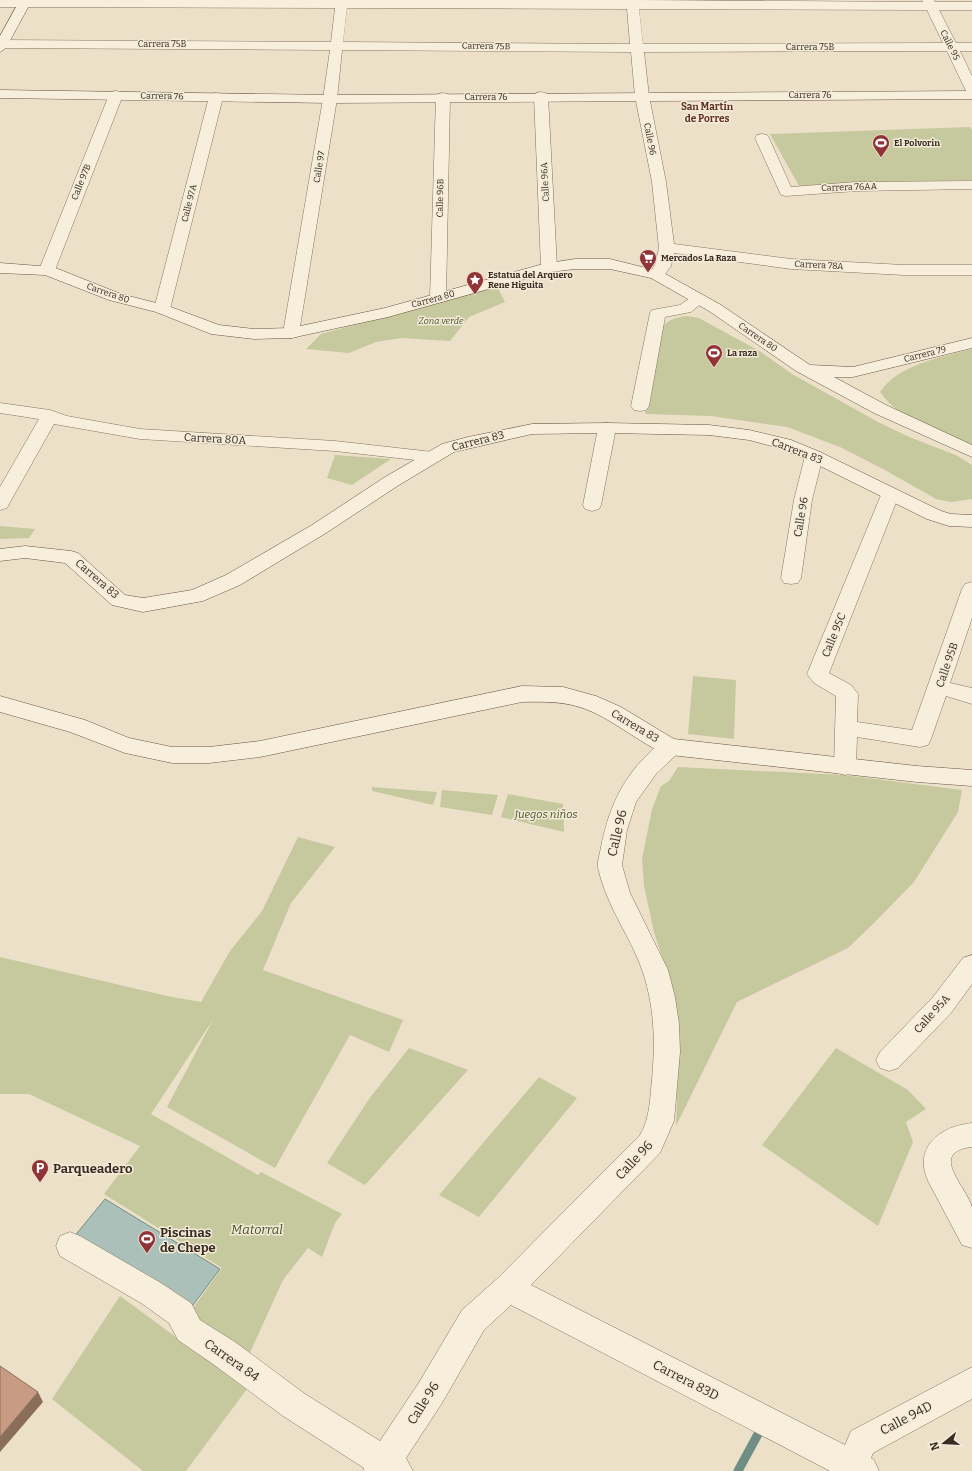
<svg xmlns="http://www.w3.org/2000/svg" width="972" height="1471" viewBox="0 0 972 1471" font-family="Bitter,serif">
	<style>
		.green { fill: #c6c99e }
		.water { fill: #aac0b9; stroke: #708e86 }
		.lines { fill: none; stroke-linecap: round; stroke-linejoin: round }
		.stream { stroke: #708e86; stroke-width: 9 }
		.street-casing { stroke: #87735f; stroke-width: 1 }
		.secondary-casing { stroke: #695442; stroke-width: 1 }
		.street { fill: #f7eedc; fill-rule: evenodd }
		.secondary { fill: #f7eedc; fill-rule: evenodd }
		.shaded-wall { fill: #8b6d5b }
		.building { fill: #c79c82; stroke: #8b6d5b }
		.labels { text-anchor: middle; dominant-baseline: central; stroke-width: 3; stroke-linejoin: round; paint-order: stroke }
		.far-street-label { font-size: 9px; fill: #382c21; stroke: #f3ebd8 }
		.far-poi-label { font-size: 9px; font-weight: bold; fill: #382c21; stroke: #f3ebd8; text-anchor: start }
		.far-park-label { font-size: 9px; font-style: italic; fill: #4a532a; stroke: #f3ebd8 }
		.far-neighbourhood-label { font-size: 10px; font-weight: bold; fill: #622f24; stroke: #f3ebd8 }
		.street-label { font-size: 11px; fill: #382c21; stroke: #f3ebd8 }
		.park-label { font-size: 11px; font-style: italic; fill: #4a532a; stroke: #f3ebd8 }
		.near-street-label { font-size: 13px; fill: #382c21; stroke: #f3ebd8 }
		.near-poi-label { font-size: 13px; font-weight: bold; fill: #382c21; stroke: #f3ebd8; text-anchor: start }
		.near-park-label { font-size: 13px; font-style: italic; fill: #4a532a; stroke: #f3ebd8 }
	</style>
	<rect width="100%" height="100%" fill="#ece0c9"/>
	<path class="green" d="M970 127 972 130V180L799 186 770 134Z
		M497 286 505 302 469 317 450 341 401 338 376 342 349 353 306 349 321 334Z
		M687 316 699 318 761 352 792 374 878 422 907 436 958 456 972 465V499L951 502 936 499 883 469 840 447 787 427 711 416 645 414 660 329C668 320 675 317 687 316Z
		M972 349V449C940 434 901 422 880 392 899 364 942 357 972 349Z
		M335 455 391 459 352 485 327 478Z
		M0 526 35 529 29 538 0 539Z
		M693 676 736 680 734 739 688 734Z
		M678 767 844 775 962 790 958 812 914 882 874 923 848 948 737 1002 676 1126 679 1036 671 985 654 932 644 886 642 859 652 809 661 786 669 781Z
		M372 787 437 792 433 805 372 791Z
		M442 790 498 795 492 815 440 807Z
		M508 794 563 804 564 832 501 817Z
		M298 837 335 847 291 903 263 970 403 1020 389 1052 350 1035 275 1168 167 1107 214 1018 151 1114 258 1175 261 1172 342 1214 335 1223 322 1257 308 1248 283 1280 248 1357 239 1356 190 1312 222 1268 104 1194 140 1146 29 1094H0V957L167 996 201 1002 230 951 262 911Z
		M409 1048 468 1070 365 1185 327 1163 369 1099Z
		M836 1048 908 1090 926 1109 906 1122 913 1142 878 1226 762 1145Z
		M539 1077 577 1098 479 1217 439 1195Z
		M120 1296 247 1389 186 1471H143L52 1399Z"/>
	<path class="water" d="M105 1199 220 1269 190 1309 73 1238Z"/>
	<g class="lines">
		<path class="stream" d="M738 1471 763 1425"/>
		<defs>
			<path id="street" d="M0 0H638L923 2 922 0H934L935 2H972V10H939L956 43H972V51H960L972 76V93L967 92 965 89 947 51 644 52 649 96 666 182 674 244 791 259 904 265H972V275H904L791 269 674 253 671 266 662 278H650L648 275 655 265 659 248 652 182 635 96 631 52 342 50 337 99 299 333 297 337 291 338 285 337 283 333 323 99 330 50 0 48V40L331 42 335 8 0 7ZM347 8 627 9 630 44 343 42ZM639 9 927 10 943 43 643 44Z
				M116 91 121 92 123 95 55 270 53 273H41L39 270 109 95 111 92Z
				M541 92 546 93 548 96 557 267 555 270H543L541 267 534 96 536 93Z
				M216 93 221 94 223 97 170 309 168 312 162 314 156 312 154 309 209 97 211 94Z
				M443 93 448 94 450 97 446 298 444 301 438 303 432 301 430 298 436 97 438 94Z
				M762 134 767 135 769 138 791 187 856 182 972 181V189L856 191 786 196 781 195 755 138 757 135Z
				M699 294 705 296 707 299 691 312 665 317 649 406 646 410 640 411 634 410 631 406 650 313 652 310 680 305 693 296Z
				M0 403 50 410 67 416 140 429 335 441 433 452 439 453 442 457 439 461 433 462 335 451 140 439 54 424 9 504 7 508 0 510V487L39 419 0 413Z
				M607 423 613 424 616 428 601 505 599 509 592 511 585 509 583 505 598 428 601 424Z
				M814 451 820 452 823 456 812 500 801 578 798 583 791 584 784 583 781 578 794 500 805 456 808 452Z
				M890 489 897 491 899 495 829 673 851 685 858 694 857 722 912 730 962 589 965 584 972 582V618L950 683 972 688V704L946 696 931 739 928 745 920 747 857 737 856 767 853 773 845 775 837 773 834 767 836 696 814 683 807 674 881 495 883 491Z
				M670 739 678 741 681 747 678 753 656 774 636 802 627 830 622 865 630 893 668 970 675 997 679 1024 680 1052 674 1121 660 1153 531 1285 845 1445 851 1431 972 1367V1399L873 1453 871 1458 874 1460 879 1471H830L511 1305 484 1330 442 1403 406 1458 413 1471H363L364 1468 283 1416 213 1364 178 1340 169 1323 141 1303 60 1256 56 1246 60 1236 70 1232 80 1236 161 1283 191 1303 200 1320 235 1342 305 1394 380 1441 420 1381 462 1310 498 1278 640 1135C650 1119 650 1098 652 1079 656 1037 654 996 637 957 624 928 605 900 598 868 597 861 600 854 601 847 608 812 620 782 646 756 653 749 660 742 670 739Z
				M972 955V984L951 1013 898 1068 889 1071 880 1068 876 1060 880 1052 933 997 963 958Z
				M972 1123V1147C926 1152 969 1189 972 1208 972 1221 972 1236 972 1248L962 1245 928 1181C913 1147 940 1126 972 1123Z"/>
			<path id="secondary" d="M20 0H32L6 48 0 52V36Z
				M0 90 330 95 972 91V99L330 103 0 98Z
				M575 259H610L662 272 721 305 810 365 853 367 972 338V348L853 377H834L886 405 972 445V457L874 413 796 371 709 311 651 278 610 269H575L550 272 388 317 291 338 254 339 211 334 156 312 109 300 45 275 0 273V263L53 267 121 294 168 306 219 325 254 329 291 328 385 308 543 264Z
				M607 423 709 425 749 430 791 440 820 452 941 511 951 514 972 515V527L949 526 927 519 808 460 779 448 749 440 709 435 607 433 532 434 454 452 399 485 326 533 240 585 203 601 143 612 112 605 65 563 25 558 0 561V549L25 546 71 551 78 553 125 595 143 598 192 590 226 575 312 525 385 477 442 444 468 437 532 424Z
				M522 686 563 687 596 696 621 707 674 739 917 766 972 770V786L917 782 670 755C653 750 639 739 624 730 584 704 569 701 522 702L260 757 209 763H172L125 753 70 732 0 712V696L85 720 129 738 172 747H209L260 741Z"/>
		</defs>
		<use href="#street" class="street-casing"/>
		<use href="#secondary" class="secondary-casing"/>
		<use href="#street" class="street"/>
		<use href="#secondary" class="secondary"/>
	</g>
	<path class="shaded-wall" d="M38 1392 43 1402 0 1452V1437Z"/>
	<path class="building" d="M0 1366 38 1392 0 1437Z"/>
	<defs>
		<symbol id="stadium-pin" viewBox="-11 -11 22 30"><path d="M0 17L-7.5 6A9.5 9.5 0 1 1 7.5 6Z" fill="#913438" stroke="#f3ebd8"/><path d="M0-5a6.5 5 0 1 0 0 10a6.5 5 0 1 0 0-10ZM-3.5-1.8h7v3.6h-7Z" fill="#fff"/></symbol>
		<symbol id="supermarket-pin" viewBox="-11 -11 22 30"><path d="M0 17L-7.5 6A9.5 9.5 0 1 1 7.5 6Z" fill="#913438" stroke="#f3ebd8"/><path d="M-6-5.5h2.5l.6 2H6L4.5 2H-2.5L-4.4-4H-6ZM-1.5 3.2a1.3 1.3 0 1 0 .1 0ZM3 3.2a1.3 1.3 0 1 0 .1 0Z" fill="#fff"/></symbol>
		<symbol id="sight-pin" viewBox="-11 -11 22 30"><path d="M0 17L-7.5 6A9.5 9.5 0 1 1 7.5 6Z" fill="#913438" stroke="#f3ebd8"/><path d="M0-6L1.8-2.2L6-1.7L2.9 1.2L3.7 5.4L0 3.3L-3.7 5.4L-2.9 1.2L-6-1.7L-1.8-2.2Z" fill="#fff"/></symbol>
		<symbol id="parking-pin" viewBox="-11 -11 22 30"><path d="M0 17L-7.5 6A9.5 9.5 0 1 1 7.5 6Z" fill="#913438" stroke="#f3ebd8"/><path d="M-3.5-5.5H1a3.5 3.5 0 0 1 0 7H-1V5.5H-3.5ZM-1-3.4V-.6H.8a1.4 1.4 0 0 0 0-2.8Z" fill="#fff"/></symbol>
	</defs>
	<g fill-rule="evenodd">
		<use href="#stadium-pin" x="871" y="133" width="20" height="27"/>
		<use href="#supermarket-pin" x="638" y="248" width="20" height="27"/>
		<use href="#sight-pin" x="465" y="270" width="20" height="27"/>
		<use href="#stadium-pin" x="704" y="343" width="20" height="27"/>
		<use href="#parking-pin" x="30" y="1158" width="20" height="27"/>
		<use href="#stadium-pin" x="137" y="1229" width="20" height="27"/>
	</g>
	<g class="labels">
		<g class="far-street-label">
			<text x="162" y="44">Carrera 75B</text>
			<text transform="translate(950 45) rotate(63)">Calle 95</text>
			<text transform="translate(486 46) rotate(1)">Carrera 75B</text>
			<text x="810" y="47">Carrera 75B</text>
			<text x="810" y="95">Carrera 76</text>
			<text transform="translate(162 96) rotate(1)">Carrera 76</text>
			<text x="486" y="97">Carrera 76</text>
			<text transform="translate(650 139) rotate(79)">Calle 96</text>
			<text transform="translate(319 167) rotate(-81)">Calle 97</text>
			<text transform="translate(81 182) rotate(-68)">Calle 97B</text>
			<text transform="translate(545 182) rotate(-93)">Calle 96A</text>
			<text transform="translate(849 187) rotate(-2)">Carrera 76AA</text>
			<text transform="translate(440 198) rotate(-89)">Calle 96B</text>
			<text transform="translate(189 203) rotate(-76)">Calle 97A</text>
			<text transform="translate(819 265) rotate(3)">Carrera 78A</text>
			<text transform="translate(108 293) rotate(19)">Carrera 80</text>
			<text transform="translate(433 299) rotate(-15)">Carrera 80</text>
			<text transform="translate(758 337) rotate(34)">Carrera 80</text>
			<text transform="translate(925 354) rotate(-14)">Carrera 79</text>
		</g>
		<g class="far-poi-label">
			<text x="894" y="143">El Polvorin</text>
			<text x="661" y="258">Mercados La Raza</text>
			<text x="488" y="275">Estatua del Arquero<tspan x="488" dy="10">Rene Higuita</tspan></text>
			<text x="727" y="353">La raza</text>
		</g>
		<g class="far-park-label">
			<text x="441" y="321">Zona verde</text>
		</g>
		<g class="far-neighbourhood-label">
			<text x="707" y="107">San Martín<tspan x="707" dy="12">de Porres</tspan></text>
		</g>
		<g class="street-label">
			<text transform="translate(215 439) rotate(3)">Carrera 80A</text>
			<text transform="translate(478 441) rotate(-14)">Carrera 83</text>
			<text transform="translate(797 451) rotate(21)">Carrera 83</text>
			<text transform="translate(801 517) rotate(-80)">Calle 96</text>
			<text transform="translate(97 579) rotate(41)">Carrera 83</text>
			<text transform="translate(834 635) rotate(-68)">Calle 95C</text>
			<text transform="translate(947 665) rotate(-71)">Calle 95B</text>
			<text transform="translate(635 726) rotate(31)">Carrera 83</text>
			<text transform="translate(932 1014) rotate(-48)">Calle 95A</text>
		</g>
		<g class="park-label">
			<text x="546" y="814">Juegos niños</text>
		</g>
		<g class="near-street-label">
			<text transform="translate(617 833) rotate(-77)">Calle 96</text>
			<text transform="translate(634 1160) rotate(-47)">Calle 96</text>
			<text transform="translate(232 1360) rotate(35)">Carrera 84</text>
			<text transform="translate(686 1380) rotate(27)">Carrera 83D</text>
			<text transform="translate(423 1403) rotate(-58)">Calle 96</text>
			<text transform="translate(906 1418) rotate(-28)">Calle 94D</text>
		</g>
		<g class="near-poi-label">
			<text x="53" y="1168">Parqueadero</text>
			<text x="160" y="1232">Piscinas<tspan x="160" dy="15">de Chepe</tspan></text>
		</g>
		<g class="near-park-label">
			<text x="257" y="1229">Matorral</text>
		</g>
	</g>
	<g transform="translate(944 1443) rotate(252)" stroke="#f3ebd8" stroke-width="3" paint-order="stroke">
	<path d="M0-3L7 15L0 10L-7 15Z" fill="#382c21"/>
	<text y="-6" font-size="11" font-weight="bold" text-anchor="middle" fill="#382c21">N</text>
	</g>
</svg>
